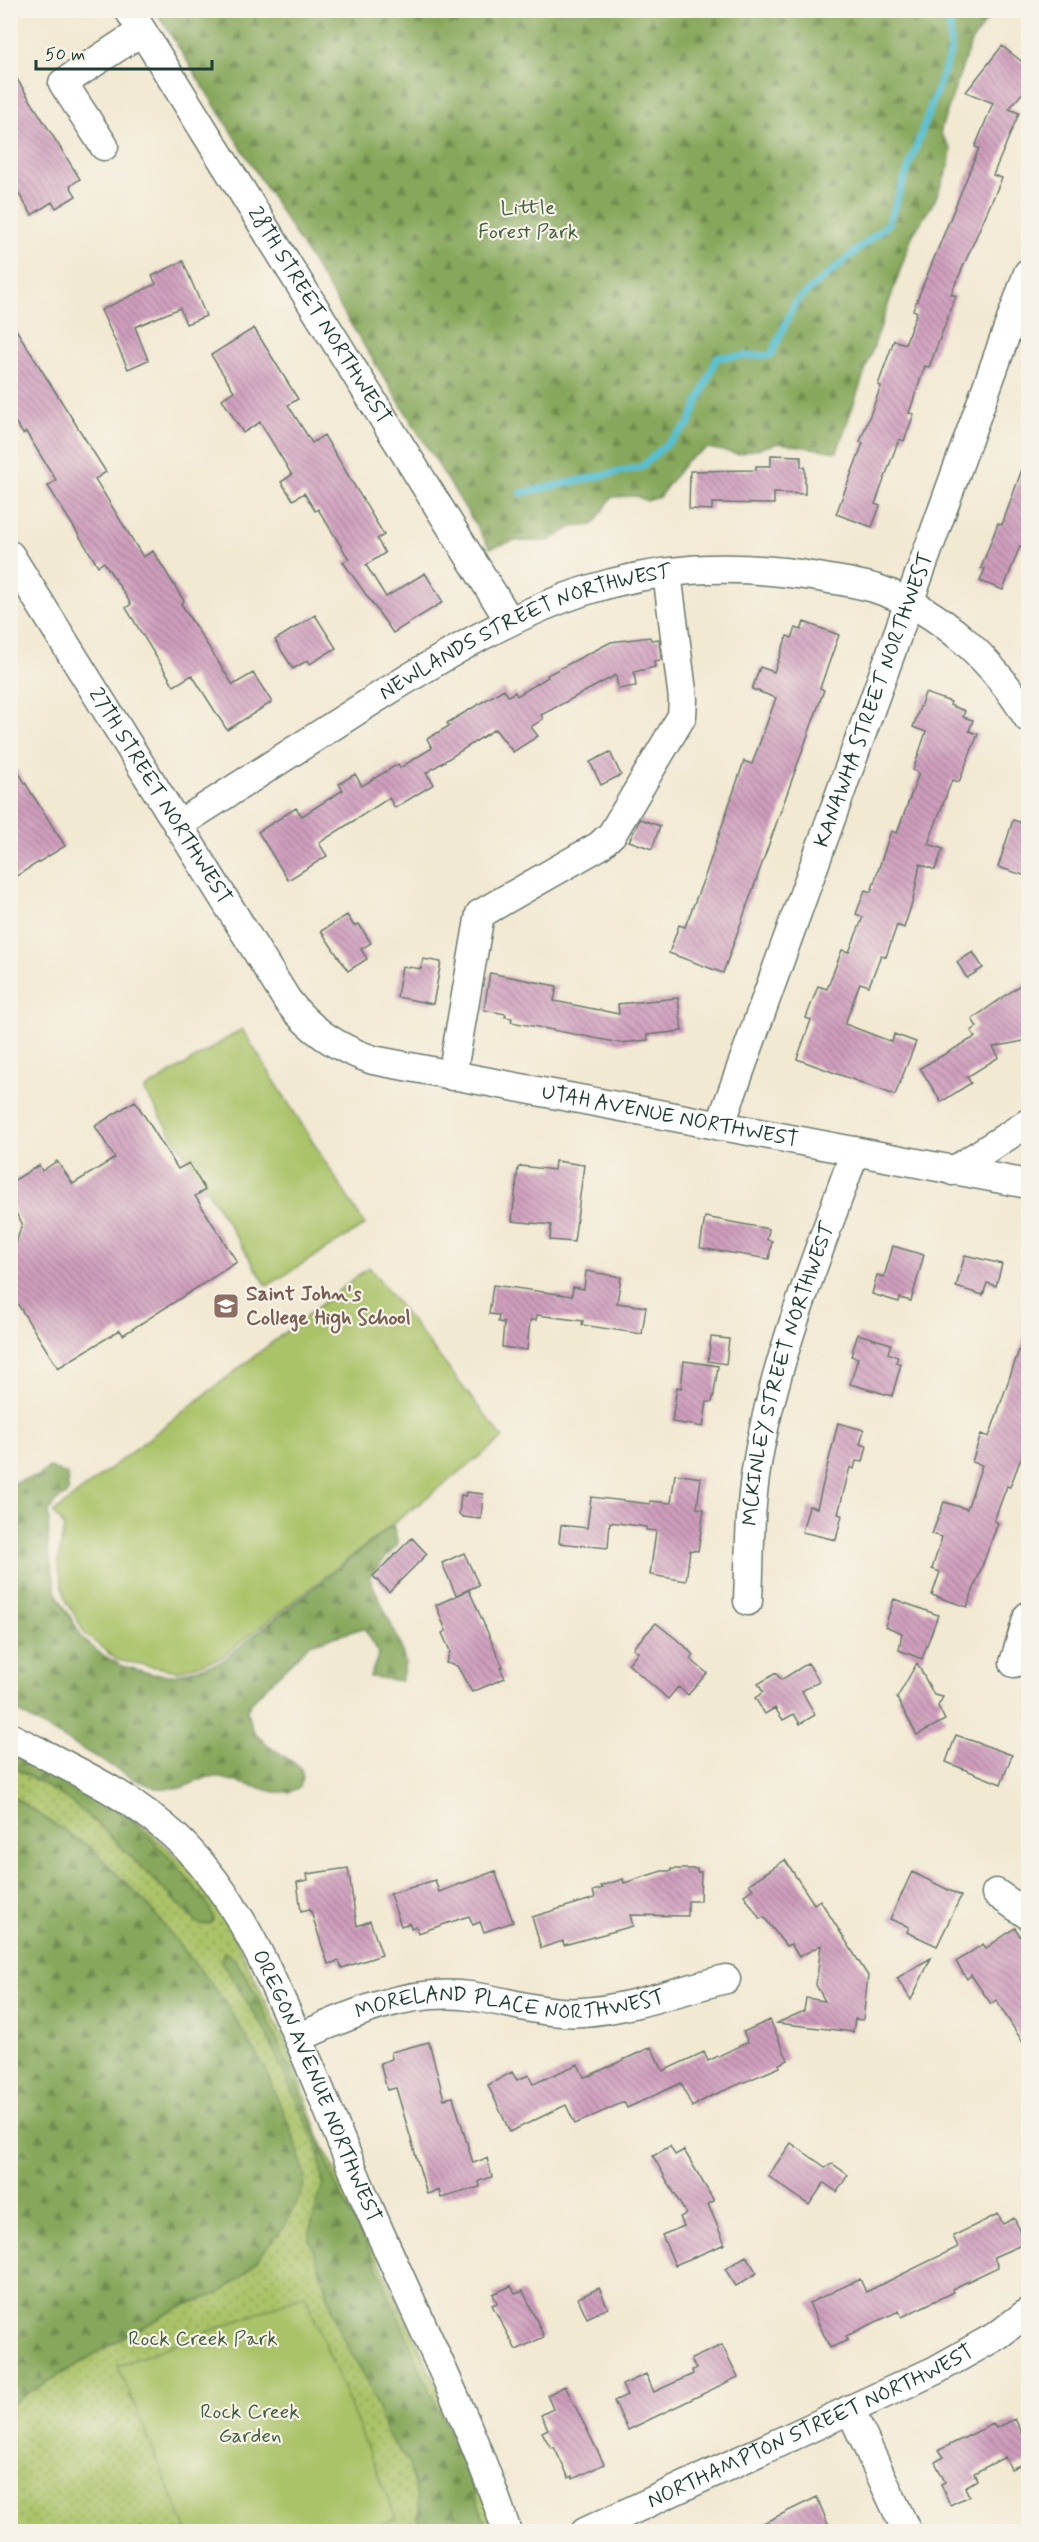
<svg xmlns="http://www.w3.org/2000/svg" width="1039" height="2542" viewBox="0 0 1039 2542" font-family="Mynerve,sans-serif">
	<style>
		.grass { fill: url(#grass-dots); stroke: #64804e; stroke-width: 1.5 }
		.forest { fill: url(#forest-firs); stroke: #537248; stroke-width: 1.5 }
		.garden { fill: #aac267; stroke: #64804e; stroke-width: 1.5 }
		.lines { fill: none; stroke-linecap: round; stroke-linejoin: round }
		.stream { stroke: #56bfd2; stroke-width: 7 }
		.building { fill: url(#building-back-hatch) }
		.minor-casing { stroke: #69796c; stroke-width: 31 }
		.minor { stroke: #fff; stroke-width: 28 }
		.labels { text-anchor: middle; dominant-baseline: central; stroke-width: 4.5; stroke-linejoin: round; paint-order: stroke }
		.park-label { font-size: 21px; fill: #425e41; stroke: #f7f3e8 }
		.street-label { font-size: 21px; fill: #1f3d34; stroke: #f7f3e8 }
		.education-label { font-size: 21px; font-weight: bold; fill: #785e54; stroke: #f7f3e8; text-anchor: start }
	</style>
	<defs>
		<pattern id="grass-dots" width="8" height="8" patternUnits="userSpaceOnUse" patternTransform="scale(1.5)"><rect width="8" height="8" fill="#aac267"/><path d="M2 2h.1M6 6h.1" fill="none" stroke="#8a9f56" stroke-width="1.8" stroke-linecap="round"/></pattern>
		<pattern id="forest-firs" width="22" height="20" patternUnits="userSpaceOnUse" patternTransform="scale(1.5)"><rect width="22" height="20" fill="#87a85c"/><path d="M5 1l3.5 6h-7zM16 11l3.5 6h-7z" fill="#6e8a4d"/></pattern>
		<pattern id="building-back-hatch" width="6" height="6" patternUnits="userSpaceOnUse" patternTransform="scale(1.5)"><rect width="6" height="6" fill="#cf9ebd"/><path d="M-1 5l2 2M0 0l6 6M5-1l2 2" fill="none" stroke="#a7829a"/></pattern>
	</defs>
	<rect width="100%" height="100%" fill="#f7f3e8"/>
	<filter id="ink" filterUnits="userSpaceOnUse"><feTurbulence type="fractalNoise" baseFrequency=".0167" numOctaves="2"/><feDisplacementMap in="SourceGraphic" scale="12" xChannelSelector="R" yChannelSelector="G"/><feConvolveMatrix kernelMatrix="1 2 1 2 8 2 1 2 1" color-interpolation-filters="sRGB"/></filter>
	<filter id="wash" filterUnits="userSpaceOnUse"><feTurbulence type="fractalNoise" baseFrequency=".008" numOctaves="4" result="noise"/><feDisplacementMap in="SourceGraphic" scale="24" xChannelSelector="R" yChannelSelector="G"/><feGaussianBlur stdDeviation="1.35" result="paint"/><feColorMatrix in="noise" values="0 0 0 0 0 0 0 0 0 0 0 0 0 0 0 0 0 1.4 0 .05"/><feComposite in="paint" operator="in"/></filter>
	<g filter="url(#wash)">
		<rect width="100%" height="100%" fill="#f2e9d3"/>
		<path class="grass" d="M10 1745 124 1810 190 1867 229 1925 288 2048 322 2144 353 2205 468 2452 496 2531H11Z"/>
		<path class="forest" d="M985 11 988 19 971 42 941 129V134L951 149 949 166 935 200 912 236 837 452 779 443 738 454 708 448 687 460 659 497 647 501 636 496 612 497 593 525 572 527 549 541H513L490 548 156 11Z
			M49 1467 68 1475V1494L56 1501 49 1511 48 1549 57 1594 83 1639 101 1654 120 1665 153 1674 174 1675 221 1662 393 1525 398 1544 369 1577 400 1643 405 1663 401 1681 370 1677 379 1653 364 1628 310 1644 253 1700 247 1710C251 1744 279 1749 301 1769L303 1778 300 1787 289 1792H275L218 1777H208L181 1788H156L136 1780 11 1708 10 1489 15 1482 39 1476Z
			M10 1752 92 1795 132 1820 175 1863 210 1907 213 1920 210 1924 201 1925 197 1922 99 1825 63 1796 11 1766Z
			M10 1795 91 1848 147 1904 224 2000 265 2069 295 2140 305 2177 302 2192 285 2225 249 2270 235 2282 218 2294 182 2306 113 2343 11 2404Z
			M224 1952 235 1959 255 1991 298 2088 336 2185 376 2264 429 2390 459 2451 488 2531H418L419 2506 409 2464 386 2432 368 2382 341 2335 310 2240V2230L323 2183 317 2147 263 2027 221 1961Z"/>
		<path class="garden" d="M242 1029 365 1225 267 1286 144 1090Z
			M369 1267 503 1438 221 1658 177 1671 117 1660 85 1634 65 1598 58 1564 64 1527 53 1513Z
			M305 2295 396 2519 366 2531H187L118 2366Z"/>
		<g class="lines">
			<path class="stream" d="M521 493 641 467 689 424 717 357 771 355 796 301 888 224 951 51 949 10"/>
		</g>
		<g id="blocks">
			<path class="building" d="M1002 46 1029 67V85L1009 109 1019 113 993 175 1002 178 951 294 956 296 929 367 925 366 909 413 914 414 904 441 899 439 875 504 880 506 872 527 836 514 863 443 860 442 881 386 878 385 894 340 905 344 917 312 913 310 979 148 975 147 993 103 966 92Z
				M10 68 80 179 70 186 76 196 56 208 52 202 32 215 10 180Z
				M183 261 206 316 186 324 180 308 135 327 148 360 128 369 101 310 156 284 152 276Z
				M10 320 106 472 95 479 143 557 153 551 184 601 181 604 233 685 253 673 272 702 227 730 192 675 174 686 126 608 131 604 104 562 98 566 48 486 56 480 26 432 23 434 10 414Z
				M254 328 298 399 288 405 312 443 324 435 384 535 377 539 385 553 366 565 386 597 425 573 443 602 393 633 343 562 349 559 318 509 315 511 304 493 293 500 281 482 292 475 260 422 243 433 222 399 234 391 211 355Z
				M771 455 801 456V467H805V494L774 493V504L712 503V510L689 509 690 471 756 470V466H771Z
				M1026 458H1029V531L1023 547 1020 546 1003 590 980 581 985 569 981 568 998 523 1002 525Z
				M315 615 336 648 310 664 308 660 293 669 275 640Z
				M804 622 839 635 820 688 824 690 723 973 669 953 679 925 685 927 706 873 744 761 752 764 776 698 752 689 760 667 774 672 787 636 792 638 796 628 801 630Z
				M650 637 651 640 659 639 661 660 654 661 655 667 634 672 636 686 618 689 616 675 541 715 543 719 531 727 538 736 513 752 495 729 426 773 434 784 395 808 389 798 319 843 327 856 288 880 258 832 296 808 302 816 343 790 339 784 355 774 362 786 398 764 400 768 432 748 427 739 449 726 447 723 504 689 508 696 515 692 517 696 548 677 547 675 611 642Z
				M925 693 951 702 950 705 965 711 963 717 973 720 969 731 978 734 959 782 952 780 928 844 943 849 935 870 920 864 913 900 904 928 897 925 886 957 881 955 869 986 860 983 845 1024 892 1042 894 1034 916 1042 895 1095 797 1059 811 1020 806 1018 818 986 827 989 842 950 849 952 863 917 856 914 865 890 871 892 891 831 897 833 919 773 913 770 926 732 913 727Z
				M610 752 621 775 601 785 590 762Z
				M10 759 65 846 10 880Z
				M640 819 660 826 652 849 629 841Z
				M1013 820 1029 825V877L998 867Z
				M347 915 354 926 359 924 371 943 361 949 367 959 348 971 321 931Z
				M973 952 983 968 967 978 957 962Z
				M423 959 441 962 433 1004 397 997 402 966 421 969Z
				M490 973 557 986 554 1001 619 1014 618 1004 678 998 682 1031 647 1035 648 1040 620 1043 511 1022 512 1018 505 1017 506 1014 484 1010Z
				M1029 979V1040L993 1047 999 1057 967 1077 971 1083 941 1102 920 1068 975 1037 971 1031 977 1027 972 1019Z
				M135 1101 178 1169 189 1163 205 1190 195 1196 237 1262 123 1335 120 1330 58 1368 10 1292V1264L22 1223 10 1204 13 1181 39 1165 42 1171 57 1161 73 1184 115 1158 95 1126Z
				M555 1161 584 1165 574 1242 550 1240 551 1225 512 1221 518 1168 521 1166 554 1170Z
				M705 1217 769 1229 767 1240 772 1241 769 1259 700 1248Z
				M893 1246 924 1255 911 1301 900 1298 899 1302 872 1294 877 1275 884 1277Z
				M965 1255 1002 1264 996 1286 987 1283 983 1295 956 1287Z
				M586 1271 621 1277 617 1303 646 1307 642 1334 582 1325 583 1321 537 1315 536 1320H530L527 1350 502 1347 504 1323 498 1322 499 1315 489 1314 493 1285 572 1296 573 1287 584 1289Z
				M1026 1330 1029 1331V1437L1010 1487 1007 1486 994 1521 998 1523 967 1607 932 1595 940 1572 932 1569 942 1537 932 1534 944 1502 967 1509 982 1465 972 1462 981 1434 989 1437Z
				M858 1334 891 1344 888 1353 898 1357 896 1362 901 1364 892 1396 850 1384 858 1358 851 1356Z
				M711 1337 729 1339 726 1364 708 1361Z
				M684 1361 718 1366 714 1394 712 1402H707L703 1427 672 1422 677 1387 681 1388Z
				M838 1423 864 1430 860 1444 867 1446 863 1462 856 1461 854 1469 850 1467 838 1514 842 1515 836 1540 802 1532 809 1506 817 1508Z
				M675 1474 701 1478 697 1508 704 1509 698 1551 690 1550 686 1581 650 1575 656 1531 646 1530V1527L610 1522 608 1548 559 1543 561 1525 587 1528 591 1497 650 1504V1501L671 1503Z
				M466 1492 483 1494 481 1519 463 1517 459 1514 461 1495 465 1496Z
				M412 1538 427 1554 389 1592 373 1576Z
				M464 1553 479 1585 456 1595 442 1563Z
				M469 1590 503 1667 500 1668 505 1678 472 1692 457 1666 446 1663 450 1651 442 1633 446 1631 436 1605Z
				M894 1599 938 1615 922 1659 899 1650 902 1633 885 1626Z
				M656 1623 685 1646 693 1655 690 1659 707 1673 688 1695 678 1687 668 1699 628 1664 638 1652 633 1648Z
				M808 1663 819 1681 802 1691 815 1715 800 1724 794 1714 783 1720 775 1708 765 1714 755 1698 763 1692 758 1684 776 1673 781 1680Z
				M917 1663 934 1695 943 1697 938 1706 945 1720 917 1735 897 1698Z
				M956 1735 1012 1755 1001 1784 946 1762Z
				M785 1860 814 1904 820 1900 868 1976 863 2020 855 2019 853 2032 777 2023 804 2011 806 1998 825 2001 816 1985 821 1945 799 1957 791 1944 786 1946 764 1917 760 1919 744 1895 753 1889 749 1884Z
				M348 1868 357 1926 370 1921 382 1955 342 1968 339 1961 328 1964 310 1909 301 1911 297 1882 308 1880 307 1874Z
				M671 1869H697V1872H701L700 1901H688V1916L630 1915 633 1926 564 1945 563 1941 541 1948 532 1917 595 1898 593 1891 603 1888 601 1886 623 1879 624 1883 662 1871H671Z
				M495 1871 513 1922 484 1932 480 1922 473 1925 469 1916 418 1933 416 1926 411 1928 410 1923 401 1926 390 1894 435 1880 439 1892Z
				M912 1872 961 1896 937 1946 907 1932 909 1927 890 1919Z
				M1015 1928 1029 1949V2052L996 2000 991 2004 971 1975 967 1979 956 1962 983 1944 986 1948Z
				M931 1958 911 2000 897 1978Z
				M770 2020 788 2060 779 2064 780 2067 709 2097 692 2107 681 2083 627 2108 624 2102 575 2124 566 2105 510 2132 488 2085 512 2072 517 2080 529 2075 533 2084 578 2064 584 2077 591 2075 651 2047 663 2071 704 2052 708 2061 748 2042 743 2032Z
				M429 2042 444 2099 453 2097 473 2163 487 2158 492 2177 479 2181 480 2187 441 2198 439 2190 427 2194 396 2088 387 2090 380 2063 392 2059 391 2052Z
				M791 2143 825 2167 833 2164 848 2175 837 2192 824 2183 809 2205 768 2176Z
				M670 2146 675 2155 684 2150 714 2201 708 2204 725 2244 675 2265 662 2235 684 2226 680 2217 686 2214 653 2156Z
				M998 2214 1003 2224 1014 2218 1026 2243 994 2257 998 2267 952 2289 953 2292 902 2317 899 2311 846 2336 848 2340 830 2348 809 2303 860 2279 866 2292 958 2247 953 2236Z
				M746 2256 757 2273 736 2286 725 2269Z
				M511 2286 515 2294 523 2291 544 2337 516 2350 492 2305 497 2303 493 2294Z
				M599 2288 608 2308 587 2318 578 2298Z
				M722 2345 738 2377 628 2430 614 2401 627 2395 622 2385 646 2374 654 2392 693 2374 692 2370 696 2369 691 2359Z
				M565 2386 604 2464 573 2479 572 2476 569 2478 554 2447 551 2448 542 2432 548 2429 541 2415 553 2409 547 2395Z
				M1015 2419 1029 2447V2461L1011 2469 1005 2457 974 2473 977 2480 965 2487 969 2496 950 2505 941 2484 945 2482 935 2462 944 2457 939 2450 993 2424 996 2428Z
				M817 2497 831 2532H745Z"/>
		</g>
	</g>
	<g filter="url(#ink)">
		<use href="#blocks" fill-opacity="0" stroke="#69796c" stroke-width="1.5"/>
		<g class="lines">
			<defs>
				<g id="minor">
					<path id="s1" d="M129 10 509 620"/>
					<path d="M104 146 63 83 142 31"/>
					<path id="s2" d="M10 555 287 1000C310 1030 337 1048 373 1060L1028 1184"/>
					<path id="s3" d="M178 825C244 783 310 741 375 699 525 605 635 546 818 577 839 581 860 583 880 590 943 612 994 662 1028 718"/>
					<path d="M452 1076 480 914 599 846 612 834 682 716 683 699 667 573"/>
					<path id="s4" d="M720 1126 1028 273"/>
					<path d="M953 1171 1028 1123"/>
					<path id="s5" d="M748 1601C750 1555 749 1510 757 1464 775 1357 819 1253 855 1151"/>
					<path d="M1014 1663 1028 1616"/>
					<path id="s6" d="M10 1737C72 1769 137 1797 186 1847 230 1892 257 1947 283 2004 314 2072 340 2141 370 2210 416 2317 471 2420 507 2532"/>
					<path d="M996 1893 1028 1915"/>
					<path id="s7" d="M298 2038C353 2013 409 1988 470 1996 508 2001 543 2015 583 2012 631 2009 679 1990 726 1979"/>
					<path d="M850 2409 907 2532"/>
					<path id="s8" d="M585 2532 936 2370 998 2335 1028 2312"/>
				</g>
			</defs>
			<use href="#minor" class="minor-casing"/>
			<use href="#minor" class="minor"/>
		</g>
	</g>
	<defs>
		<symbol id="school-square" viewBox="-11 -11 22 22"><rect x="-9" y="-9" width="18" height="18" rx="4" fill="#8d6e63" stroke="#f7f3e8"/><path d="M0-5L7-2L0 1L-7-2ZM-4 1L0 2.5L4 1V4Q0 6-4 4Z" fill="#fff"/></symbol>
	</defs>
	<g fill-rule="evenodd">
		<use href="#school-square" x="211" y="1291" width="30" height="30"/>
	</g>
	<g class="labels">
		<g class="park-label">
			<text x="528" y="208">Little<tspan x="528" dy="24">Forest Park</tspan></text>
			<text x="203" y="2339">Rock Creek Park</text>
			<text x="250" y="2412">Rock Creek<tspan x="250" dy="24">Garden</tspan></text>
		</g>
		<g class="street-label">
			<text stroke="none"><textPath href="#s1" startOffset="360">28TH STREET NORTHWEST</textPath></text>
			<text stroke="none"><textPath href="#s3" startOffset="400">NEWLANDS STREET NORTHWEST</textPath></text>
			<text stroke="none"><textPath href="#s4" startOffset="453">KANAWHA STREET NORTHWEST</textPath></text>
			<text stroke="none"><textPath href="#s2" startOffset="284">27TH STREET NORTHWEST</textPath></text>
			<text stroke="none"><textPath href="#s2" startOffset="933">UTAH AVENUE NORTHWEST</textPath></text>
			<text stroke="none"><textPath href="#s5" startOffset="232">MCKINLEY STREET NORTHWEST</textPath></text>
			<text stroke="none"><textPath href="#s7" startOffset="220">MORELAND PLACE NORTHWEST</textPath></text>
			<text stroke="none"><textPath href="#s6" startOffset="483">OREGON AVENUE NORTHWEST</textPath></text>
			<text stroke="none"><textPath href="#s8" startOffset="249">NORTHAMPTON STREET NORTHWEST</textPath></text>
		</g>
		<g class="education-label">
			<text x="246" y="1294">Saint John's<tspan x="246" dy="24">College High School</tspan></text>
		</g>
	</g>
	<rect width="1039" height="2542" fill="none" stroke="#f7f3e8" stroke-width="36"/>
	<path d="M36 60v9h176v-9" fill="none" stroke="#1f3d34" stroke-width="3"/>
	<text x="45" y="60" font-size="18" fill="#1f3d34" stroke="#f7f3e8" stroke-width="4.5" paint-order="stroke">50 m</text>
</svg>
